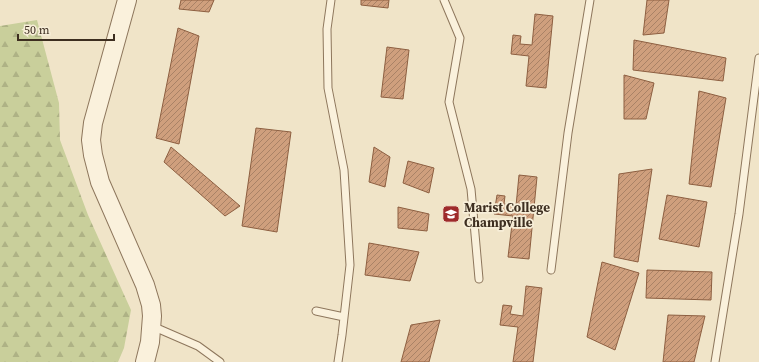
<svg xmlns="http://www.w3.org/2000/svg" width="759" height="362" viewBox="0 0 759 362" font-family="'Source Serif 4',serif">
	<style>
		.forest { fill: url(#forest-firs) }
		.building { fill: url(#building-hatch); stroke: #8d5f41 }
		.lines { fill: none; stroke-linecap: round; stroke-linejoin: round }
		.service-casing { stroke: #8d765c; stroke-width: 9 }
		.tertiary-casing { stroke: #8d765c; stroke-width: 20 }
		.service { stroke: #faf1dc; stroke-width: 7 }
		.tertiary { stroke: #faf1dc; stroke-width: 18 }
		.labels { text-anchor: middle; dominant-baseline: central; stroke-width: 3.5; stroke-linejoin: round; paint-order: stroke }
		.poi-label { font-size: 13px; font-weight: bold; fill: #3d2e20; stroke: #f7eed8; text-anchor: start }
	</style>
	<defs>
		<pattern id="forest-firs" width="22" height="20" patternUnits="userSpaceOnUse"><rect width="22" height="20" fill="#c9cf9b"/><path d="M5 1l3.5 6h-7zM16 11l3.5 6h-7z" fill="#aeb285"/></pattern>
		<pattern id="building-hatch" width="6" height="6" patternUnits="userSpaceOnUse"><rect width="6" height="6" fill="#cf9f7d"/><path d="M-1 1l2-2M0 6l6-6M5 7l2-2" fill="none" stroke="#a98266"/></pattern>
	</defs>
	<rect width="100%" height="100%" fill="#f0e4c8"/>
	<path class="forest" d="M37 20 59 103 60 140 88 215 131 310 124 348 118 362H0V26Z"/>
	<path class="building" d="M181 0H214L209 12 179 9Z
		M361 0H389L388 8 361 5Z
		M647 0H669L664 33 643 35Z
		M535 14 553 16 546 88 526 86 529 56 511 54 513 35 521 36 520 44 532 45Z
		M178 28 199 36 179 144 156 138Z
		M634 40 726 58 723 81 633 70Z
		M387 47 409 50 403 99 381 97Z
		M624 75 654 83 646 119H624Z
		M699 91 726 98 711 187 689 184Z
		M256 128 291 132 277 232 242 226Z
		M171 147 177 152 240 206 225 216 164 162Z
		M374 147 390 157 385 187 369 182Z
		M408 161 434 168 429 193 403 183Z
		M652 169 638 262 614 257 619 174Z
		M519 175 537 177 529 259 508 257 513 216 494 214 497 195 505 196 504 204 516 206Z
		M667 195 707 202 699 247 659 239Z
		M398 207 429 214 427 231 398 228Z
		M369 243 419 252 410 281 365 275Z
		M602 262 639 273 615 350 587 337Z
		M647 270 712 272 711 300 646 298Z
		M526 286 542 288 533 362H513L518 327 500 325 503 305 512 306 510 314 523 316Z
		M668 315 705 316 694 362H663Z
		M440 320 429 362H401L411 325Z"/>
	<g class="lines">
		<defs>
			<path id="service" d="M331 0 327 29 328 88 344 170 350 265 342 335 338 362
				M444 0 460 38 449 102 471 189 479 279
				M551 270 568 133 590 0
				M316 311 344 317
				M152 326 198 346 220 362
				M715 362 739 214 759 58"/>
			<path id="tertiary" d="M127 0 93 123 91 140 93 155 100 182 145 285 151 305 152 316 150 342 145 362"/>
		</defs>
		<use href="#service" class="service-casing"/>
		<use href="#tertiary" class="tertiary-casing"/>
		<use href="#service" class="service"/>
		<use href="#tertiary" class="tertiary"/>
	</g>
	<defs>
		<symbol id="university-square" viewBox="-11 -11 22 22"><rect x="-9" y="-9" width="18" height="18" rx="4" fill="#9e2a2b" stroke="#f7eed8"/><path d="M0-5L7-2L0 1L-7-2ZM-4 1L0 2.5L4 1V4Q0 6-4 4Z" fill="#fff"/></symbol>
	</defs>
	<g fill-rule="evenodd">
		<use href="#university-square" x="441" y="204" width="20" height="20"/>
	</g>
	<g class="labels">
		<g class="poi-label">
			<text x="464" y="207">Marist College<tspan x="464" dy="15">Champville</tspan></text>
		</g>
	</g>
	<path d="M18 34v6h96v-6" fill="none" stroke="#3d2e20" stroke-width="2"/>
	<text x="24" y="34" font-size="12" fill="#3d2e20" stroke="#f7eed8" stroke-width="3" paint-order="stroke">50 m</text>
</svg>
